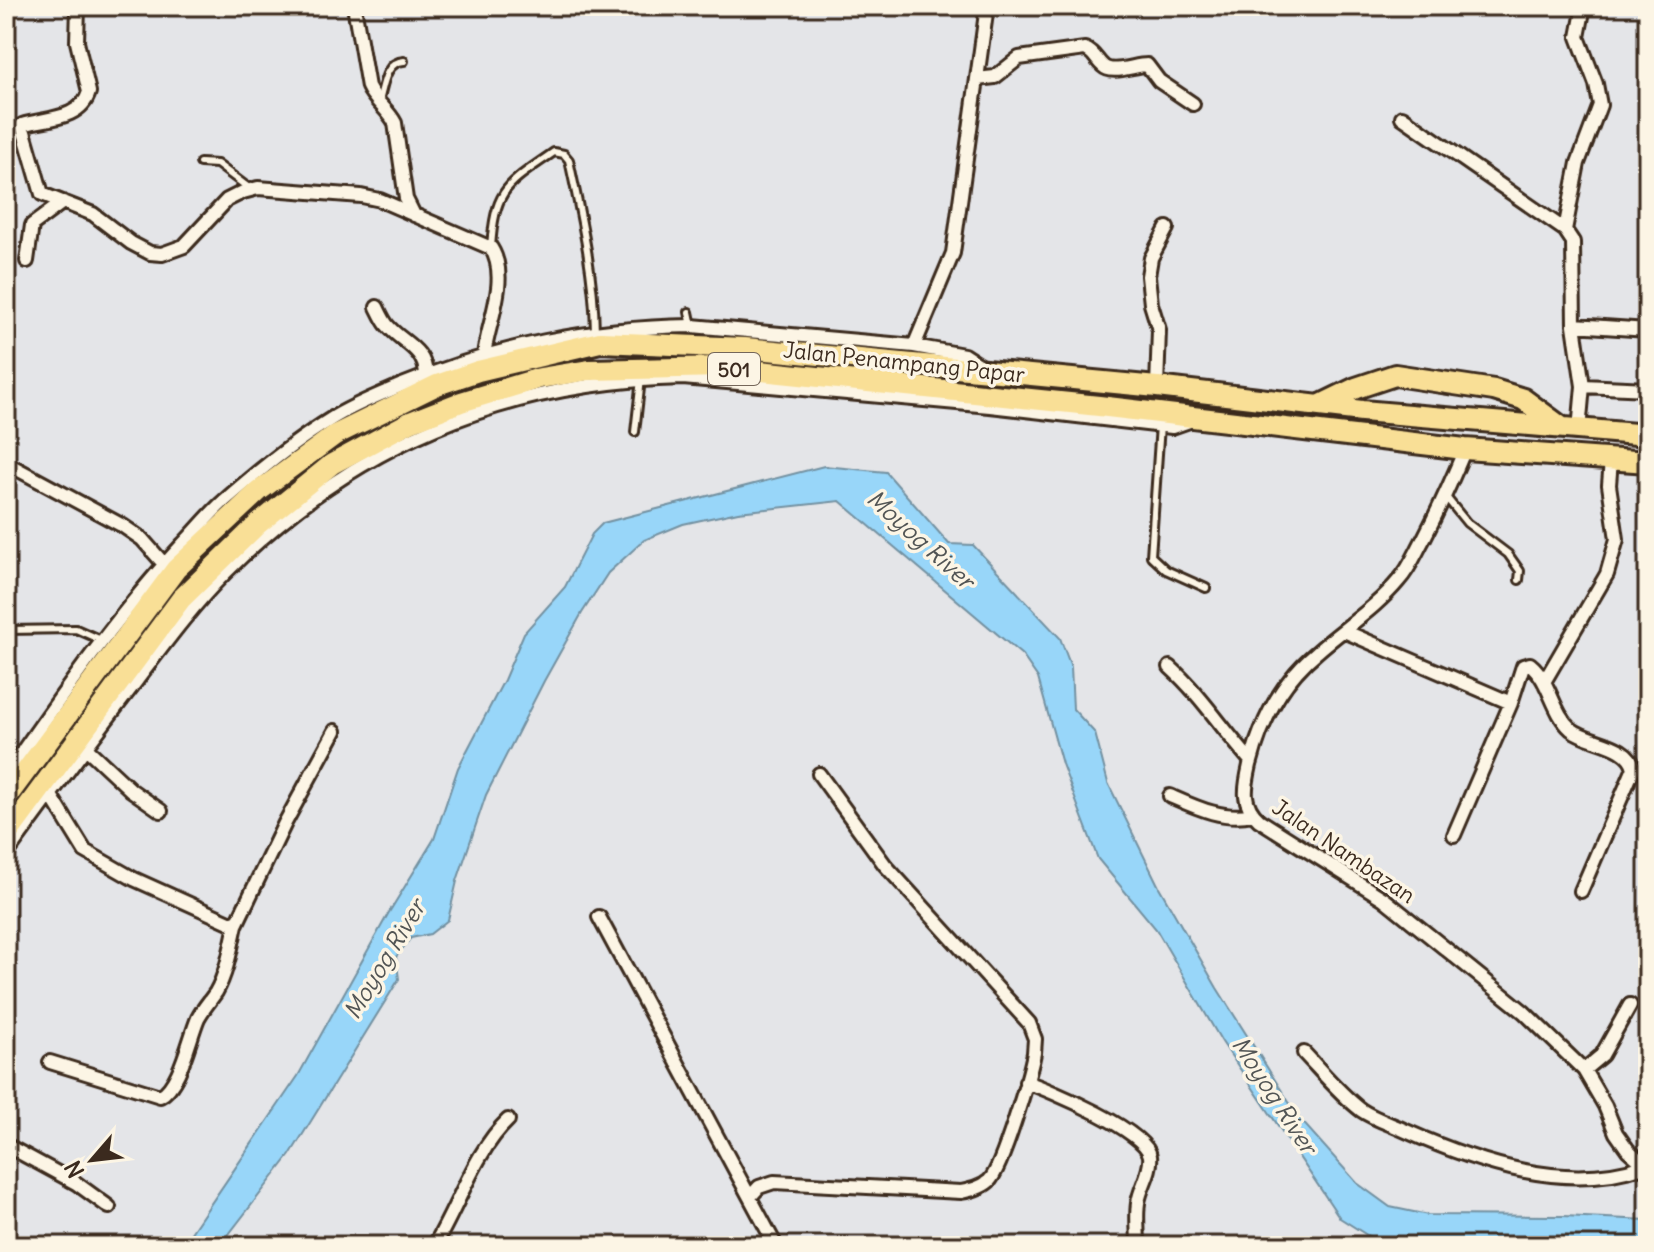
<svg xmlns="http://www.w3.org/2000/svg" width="1654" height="1252" viewBox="0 0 1654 1252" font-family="Delius,sans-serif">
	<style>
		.water { fill: #98d6f9; stroke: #7391a1; stroke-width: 2 }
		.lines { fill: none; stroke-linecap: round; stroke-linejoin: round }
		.service-casing { stroke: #3b2a1e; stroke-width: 12 }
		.minor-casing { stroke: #3b2a1e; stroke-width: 18 }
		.primary-casing { stroke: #3b2a1e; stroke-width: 26 }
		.service { stroke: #fcf5e5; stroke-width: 6 }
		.minor { stroke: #fcf5e5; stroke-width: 12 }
		.primary { stroke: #f9df96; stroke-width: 20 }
		.labels { text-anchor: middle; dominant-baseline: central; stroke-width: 7; stroke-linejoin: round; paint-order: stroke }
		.shield { fill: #fcf5e5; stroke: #75675a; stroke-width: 2 }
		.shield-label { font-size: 20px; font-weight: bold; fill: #3b2a1e }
		.street-label { font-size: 22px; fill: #3b2a1e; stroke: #fcf5e5 }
		.water-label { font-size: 24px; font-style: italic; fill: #525555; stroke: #fcf5e5 }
	</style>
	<rect width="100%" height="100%" fill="#e4e5e8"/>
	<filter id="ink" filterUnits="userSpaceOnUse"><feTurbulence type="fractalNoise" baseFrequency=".0125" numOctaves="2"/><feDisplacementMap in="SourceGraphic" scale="16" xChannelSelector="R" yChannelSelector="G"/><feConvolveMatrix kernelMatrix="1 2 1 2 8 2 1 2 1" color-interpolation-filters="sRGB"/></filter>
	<g filter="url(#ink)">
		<path class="water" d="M824 466 886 472 949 544 973 545 1060 638 1071 667 1073 709 1095 733 1108 783 1159 887 1217 988 1299 1118 1357 1183 1390 1207 1428 1215 1563 1216 1648 1220V1246H1415L1370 1237 1340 1218 1222 1042 1156 929 1098 859 1062 764 1038 678 1022 655 840 501 738 512 683 524 644 540 608 573 582 613 544 681 486 795 457 881 448 920 430 934 411 938 396 957 399 979 290 1155 226 1238 223 1246H182L298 1076 388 914 434 839 458 768 504 680 524 633 565 587 592 534 603 523Z"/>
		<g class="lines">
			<defs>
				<path id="service" d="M379 101C384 85 385 62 404 61
					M200 163 217 164 250 189
					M491 248C495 187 507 185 554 152L564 154 569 160C581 216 594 274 595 331
					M689 312 692 326
					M1160 425 1151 556 1166 570 1206 588
					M635 432 641 379
					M1445 496 1467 523 1508 554 1520 571 1519 580
					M6 630 76 629 101 640"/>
				<path id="minor" d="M78 6 77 42 89 92C81 120 45 118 22 125L42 194 93 214 131 243 150 253 162 254 184 246 227 200 243 192 258 188 361 196 380 200 491 248C510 278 488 322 484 355
					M354 6 368 87C374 101 388 109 395 123L406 199 414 215
					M977 79 995 77 1019 58 1085 49C1095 53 1095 59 1103 66 1112 75 1134 65 1147 65L1159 81 1193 104
					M1402 117 1565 230 1573 242 1574 325 1583 386 1579 430
					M1565 230 1578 163 1600 105 1596 84 1578 37 1584 6
					M27 261 32 225 63 202
					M377 307C380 313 383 320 387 325 402 343 425 348 426 375
					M1574 325 1648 330
					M914 346 953 253 987 6
					M1583 386 1648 389
					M1157 387 1159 330 1151 304 1148 276 1151 258 1167 228
					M1465 449C1452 480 1439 509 1424 538 1416 552 1410 568 1399 580 1376 608 1344 628 1317 652 1282 681 1261 721 1250 765 1245 787 1241 804 1259 820L1384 899 1524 1012 1584 1070 1605 1106 1616 1133 1628 1150 1648 1168
					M6 463 123 526 142 539 164 564
					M1344 631 1511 703 1454 835
					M1170 667C1201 695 1223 730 1251 761
					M1544 682 1607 574 1617 539 1609 485 1611 460
					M1511 703 1523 666 1530 664C1550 680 1552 712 1571 729 1588 743 1629 743 1634 768L1581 891
					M85 747 131 790 161 811
					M6 775C62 695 116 616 183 544 197 530 210 513 225 500 258 471 294 442 331 419 353 405 379 395 402 385 501 345 586 328 692 326L914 346 964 355 984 368
					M50 794 85 851 134 879 236 925C231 947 227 973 216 992 210 1001 204 1007 198 1018 189 1039 180 1086 160 1096L50 1062
					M1170 796C1195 807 1224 821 1252 814
					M6 855C49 796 93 737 137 680 165 643 193 605 226 572 354 444 503 382 683 378L990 406 1172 427 1192 420
					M599 917 776 1246
					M236 925 285 823 335 731
					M1304 1053C1322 1072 1340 1094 1361 1110 1374 1119 1391 1124 1406 1131 1478 1163 1566 1193 1644 1166
					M1584 1070 1602 1055 1630 1005
					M1026 1082C1050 1090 1147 1131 1150 1156 1152 1172 1140 1187 1138 1203 1136 1217 1138 1232 1138 1246
					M6 1145 76 1183 109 1207
					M750 1197 759 1187 774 1182 961 1192C971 1190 981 1188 989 1181 1002 1169 1030 1074 1034 1053L1035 1039 1029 1023 885 865 819 774
					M434 1246C458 1207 475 1151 508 1120"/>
				<path id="primary" d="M1319 406 1356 388 1395 375 1494 390 1523 399 1561 427
					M6 798 176 569 259 491 335 435 437 385 478 371 600 342 745 348 1157 387 1362 411 1648 435
					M6 836 181 599 257 525 332 464 410 422 461 402 540 378 589 370 722 367 1099 406 1465 449 1648 462"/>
			</defs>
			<use href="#service" class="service-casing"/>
			<use href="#minor" class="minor-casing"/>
			<use href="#primary" class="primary-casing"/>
			<use href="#service" class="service"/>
			<use href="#minor" class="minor"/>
			<use href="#primary" class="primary"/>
		</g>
	</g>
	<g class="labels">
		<rect class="shield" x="708" y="353" width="52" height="32" rx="6"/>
		<g class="shield-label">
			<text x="734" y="369">501</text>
		</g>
		<g class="street-label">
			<text transform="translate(904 362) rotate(6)">Jalan Penampang Papar</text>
			<text transform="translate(1344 851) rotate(34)">Jalan Nambazan</text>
		</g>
		<g class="water-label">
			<text transform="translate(921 539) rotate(42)">Moyog River</text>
			<text transform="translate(384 959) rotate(-59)">Moyog River</text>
			<text transform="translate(1275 1095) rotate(57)">Moyog River</text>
		</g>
	</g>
	<rect width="1654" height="1252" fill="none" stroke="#fcf5e5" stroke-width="32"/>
	<rect x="16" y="16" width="1622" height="1220" fill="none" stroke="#3b2a1e" stroke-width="3" filter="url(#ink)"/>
	<g transform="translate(92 1160) rotate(242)" stroke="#fcf5e5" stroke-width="6" paint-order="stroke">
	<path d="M0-6L14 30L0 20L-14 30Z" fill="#3b2a1e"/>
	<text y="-12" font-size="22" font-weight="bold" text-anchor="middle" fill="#3b2a1e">N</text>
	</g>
</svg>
